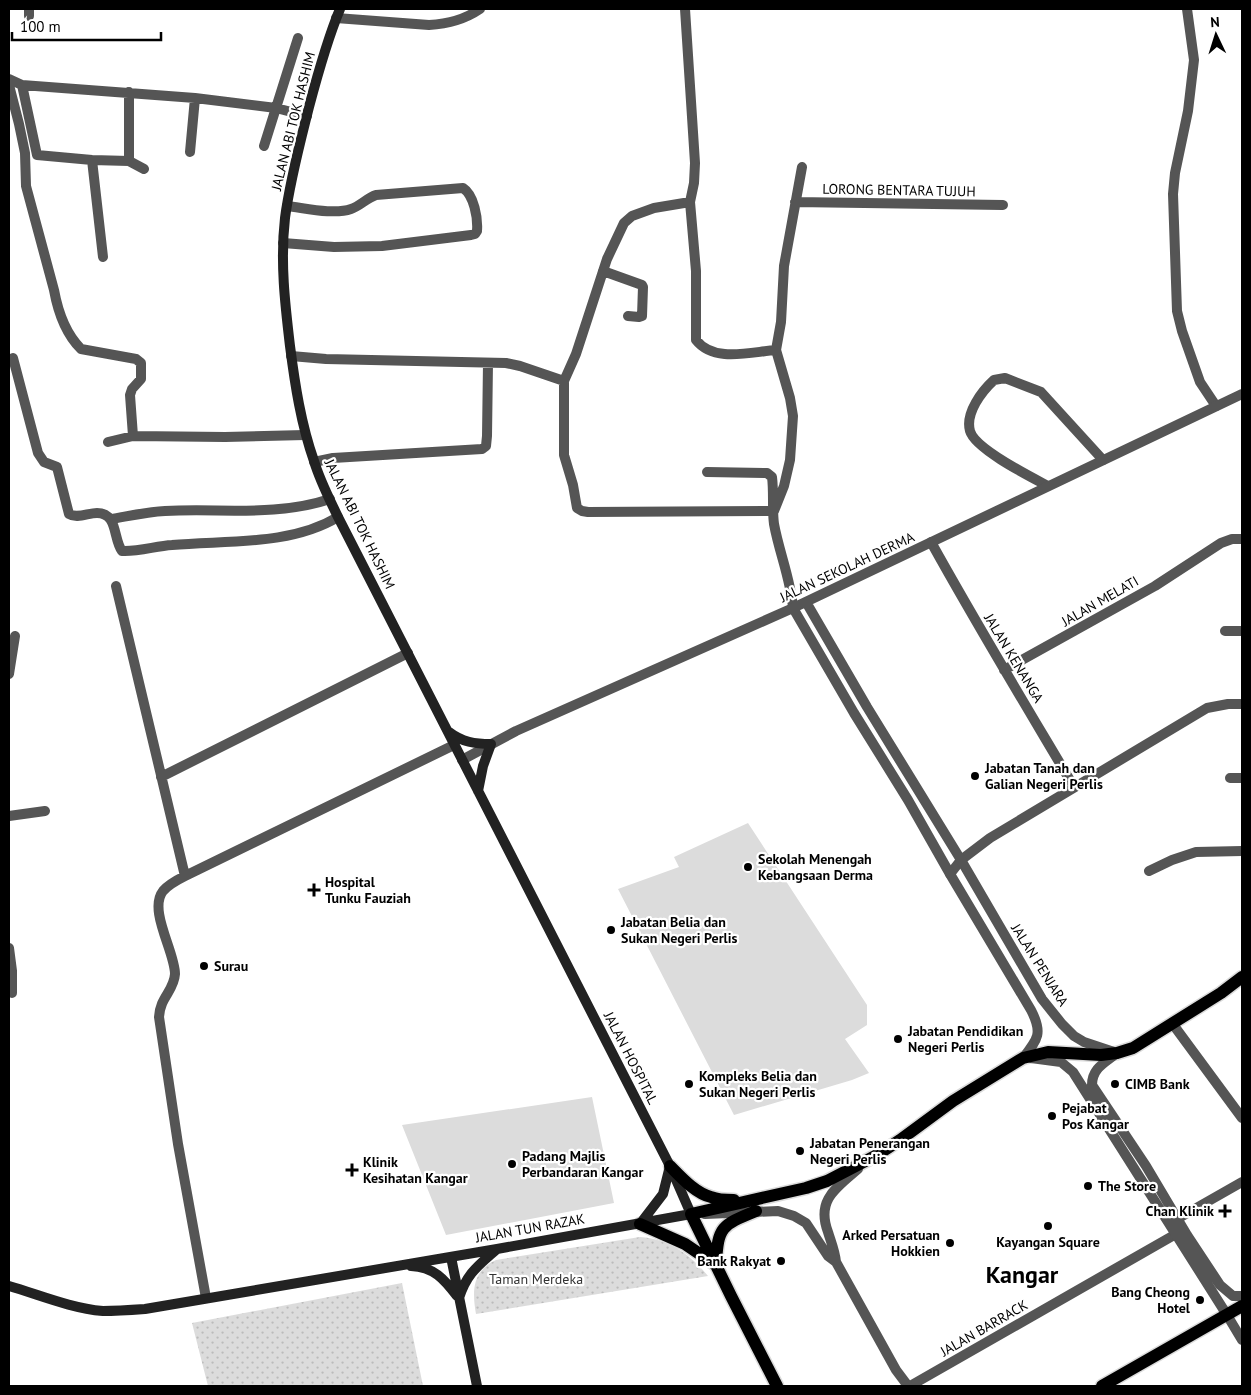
<svg xmlns="http://www.w3.org/2000/svg" width="1251" height="1395" viewBox="0 0 1251 1395" font-family="'PT Sans',sans-serif">
	<style>
		.park { fill: url(#park-dots) }
		.garden { fill: #dcdcdc }
		.lines { fill: none; stroke-linecap: round; stroke-linejoin: round }
		.primary-casing { stroke: #dbdbdb; stroke-width: 15 }
		.minor { stroke: #555; stroke-width: 10 }
		.tertiary { stroke: #555; stroke-width: 10 }
		.secondary { stroke: #222; stroke-width: 10 }
		.primary { stroke: #000; stroke-width: 12 }
		.poi-dot { fill: #000; stroke: #fff; stroke-width: 2 }
		.labels { text-anchor: middle; dominant-baseline: central; stroke-width: 4.5; stroke-linejoin: round; paint-order: stroke }
		.street-label { font-size: 14px; fill: #000; stroke: #fff }
		.poi-label { font-size: 14px; font-weight: bold; fill: #000; stroke: #fff; text-anchor: start }
		.park-label { font-size: 14px; fill: #333; stroke: #fff }
		.town-label { font-size: 24px; font-weight: bold; fill: #000; stroke: #fff }
	</style>
	<defs>
		<pattern id="park-dots" width="8" height="8" patternUnits="userSpaceOnUse" patternTransform="scale(1.25)"><rect width="8" height="8" fill="#dcdcdc"/><path d="M2 2h.1M6 6h.1" fill="none" stroke="#bbb" stroke-width="1.8" stroke-linecap="round"/></pattern>
	</defs>
	<rect width="100%" height="100%" fill="#fff"/>
	<path class="park" d="M640 1237C669 1239 690 1254 708 1276L476 1314C472 1291 472 1271 496 1260Z
		M402 1283 423 1386H208L192 1323Z"/>
	<path class="garden" d="M748 823 867 1005V1025L845 1039 869 1073 852 1080 734 1115 618 889 679 867 674 857Z
		M592 1097 614 1203 446 1235 402 1125Z"/>
	<g class="lines">
		<defs>
			<path id="primary" d="M670 1166C681 1177 695 1193 711 1197 718 1200 727 1200 734 1200
				M640 1224 685 1244 716 1265
				M716 1263C718 1226 722 1225 756 1211
				M777 1386 731 1296 691 1214 806 1188 827 1181 877 1155 900 1140 953 1101 1023 1058 1048 1052 1101 1055 1117 1053 1133 1048 1221 993 1242 977
				M1102 1386 1242 1306"/>
		</defs>
		<use href="#primary" class="primary-casing"/>
		<path class="minor" d="M29 9V16
			M685 9 695 163 694 183 690 202 696 271V340C714 363 750 352 776 350
			M1187 9 1194 60 1188 111 1175 173 1173 194 1177 311 1182 331 1200 382 1216 406
			M336 18 429 25C448 24 464 20 480 9
			M9 79 22 85 195 98 276 108 307 116
			M9 85 19 124 25 153 26 186 54 290C58 312 65 333 81 349L136 359 141 363V379L132 389 130 395 133 436
			M22 85 37 155 92 160 129 161 144 169
			M129 92V161
			M264 146 298 38
			M190 152 195 98
			M92 160 103 257
			M690 202 654 208 632 216 624 223 607 259 576 354 564 381V455L573 485 577 508 582 511 588 512 774 511
			M795 202 1003 205
			M283 243 334 247 382 246 471 235 475 234 477 231C478 218 474 195 463 188L376 195C367 198 360 206 351 209 334 215 305 208 287 206
			M603 271 642 285 643 287 642 316 639 317 628 316
			M291 356 326 359 506 363 520 366 564 381
			M13 358 38 453 44 462 57 467 69 514C77 519 88 513 97 513 118 513 113 539 122 551 138 552 156 546 172 545 226 540 290 546 338 517
			M108 442 133 436 225 437 305 435
			M314 462 333 458 482 449 486 446 487 436 488 363
			M707 472 767 473 772 477C774 493 772 509 774 524 779 552 791 580 793 608
			M1048 486C1031 477 975 449 970 431 965 413 982 391 994 380L1005 378 1041 392 1103 460
			M774 511 784 486 790 460 793 416 790 398 776 350 781 322 784 266 802 167
			M111 519C129 516 147 512 165 511 221 508 276 517 330 499
			M931 542C977 625 1026 706 1074 787
			M116 586 185 876
			M1225 631H1242
			M1004 670 1155 586 1221 543 1232 539H1242
			M9 674 15 636
			M161 777 408 653
			M1230 778H1242
			M9 816 45 811
			M1149 871 1172 860 1196 852 1242 851
			M950 874 961 860 990 838 1207 708 1228 704H1242
			M9 948 12 971V993
			M1172 1023 1242 1118
			M1177 1219 1242 1182
			M206 1298 178 1144 159 1017C160 997 174 991 175 974 175 952 148 910 163 891 168 885 177 880 185 876L454 745
			M1227 1315 1242 1340
			M910 1386 1176 1234"/>
		<path class="tertiary" d="M806 602 867 707 961 860 1042 999 1062 1024 1074 1036 1084 1042 1114 1052
			M793 608 854 713 908 800 950 874 1031 1010C1043 1033 1038 1039 1023 1058
			M462 760 516 731 793 608 1242 394
			M1117 1053C1105 1063 1092 1068 1092 1085L1146 1166 1187 1235 1220 1285 1233 1296H1242
			M1031 1058 1061 1062 1073 1072 1227 1315
			M705 1214 778 1211 794 1216 806 1223 828 1256 836 1262 896 1370 908 1386
			M836 1262C835 1251 831 1242 828 1232 816 1200 836 1188 858 1169"/>
		<path class="secondary" d="M449 732C462 742 475 744 491 744L483 766 478 791
			M640 1224 663 1194 670 1166
			M451 1257 477 1386
			M411 1266C434 1267 444 1279 457 1296
			M9 1286C40 1295 70 1308 103 1311 117 1311 131 1310 145 1309L497 1249 691 1214 670 1166 338 517C329 498 320 481 314 461 301 424 295 385 290 346 285 304 280 261 285 218 290 180 300 143 309 107 318 73 327 40 340 9
			M459 1298C467 1273 478 1266 497 1249"/>
		<use href="#primary" class="primary"/>
	</g>
	<g class="poi-dot">
		<circle cx="975" cy="776" r="5"/>
		<circle cx="748" cy="867" r="5"/>
		<path d="M311.5 882.5h5v5h5v5h-5v5h-5v-5h-5v-5h5z"/>
		<circle cx="611" cy="930" r="5"/>
		<circle cx="204" cy="966" r="5"/>
		<circle cx="898" cy="1039" r="5"/>
		<circle cx="689" cy="1084" r="5"/>
		<circle cx="1115" cy="1084" r="5"/>
		<circle cx="1052" cy="1116" r="5"/>
		<circle cx="800" cy="1151" r="5"/>
		<circle cx="512" cy="1164" r="5"/>
		<path d="M349.5 1162.5h5v5h5v5h-5v5h-5v-5h-5v-5h5z"/>
		<circle cx="1088" cy="1186" r="5"/>
		<path d="M1222.5 1203.5h5v5h5v5h-5v5h-5v-5h-5v-5h5z"/>
		<circle cx="1048" cy="1226" r="5"/>
		<circle cx="950" cy="1243" r="5"/>
		<circle cx="781" cy="1261" r="5"/>
		<circle cx="1200" cy="1300" r="5"/>
	</g>
	<g class="labels">
		<g class="street-label">
			<text transform="translate(293 121) rotate(-76)">JALAN ABI TOK HASHIM</text>
			<text transform="translate(899 190) rotate(1)">LORONG BENTARA TUJUH</text>
			<text transform="translate(360 524) rotate(64)">JALAN ABI TOK HASHIM</text>
			<text transform="translate(847 567) rotate(-25)">JALAN SEKOLAH DERMA</text>
			<text transform="translate(1100 601) rotate(-30)">JALAN MELATI</text>
			<text transform="translate(1014 658) rotate(59)">JALAN KENANGA</text>
			<text transform="translate(1040 965) rotate(58)">JALAN PENJARA</text>
			<text transform="translate(631 1058) rotate(63)">JALAN HOSPITAL</text>
			<text transform="translate(530 1228) rotate(-10)">JALAN TUN RAZAK</text>
			<text transform="translate(984 1328) rotate(-30)">JALAN BARRACK</text>
		</g>
		<g class="poi-label">
			<text x="985" y="768">Jabatan Tanah dan<tspan x="985" dy="16">Galian Negeri Perlis</tspan></text>
			<text x="758" y="859">Sekolah Menengah<tspan x="758" dy="16">Kebangsaan Derma</tspan></text>
			<text x="325" y="882">Hospital<tspan x="325" dy="16">Tunku Fauziah</tspan></text>
			<text x="621" y="922">Jabatan Belia dan<tspan x="621" dy="16">Sukan Negeri Perlis</tspan></text>
			<text x="214" y="966">Surau</text>
			<text x="908" y="1031">Jabatan Pendidikan<tspan x="908" dy="16">Negeri Perlis</tspan></text>
			<text x="699" y="1076">Kompleks Belia dan<tspan x="699" dy="16">Sukan Negeri Perlis</tspan></text>
			<text x="1125" y="1084">CIMB Bank</text>
			<text x="1062" y="1108">Pejabat<tspan x="1062" dy="16">Pos Kangar</tspan></text>
			<text x="810" y="1143">Jabatan Penerangan<tspan x="810" dy="16">Negeri Perlis</tspan></text>
			<text x="522" y="1156">Padang Majlis<tspan x="522" dy="16">Perbandaran Kangar</tspan></text>
			<text x="363" y="1162">Klinik<tspan x="363" dy="16">Kesihatan Kangar</tspan></text>
			<text x="1098" y="1186">The Store</text>
			<text x="1214" y="1211" text-anchor="end">Chan Klinik</text>
			<text x="940" y="1235" text-anchor="end">Arked Persatuan<tspan x="940" dy="16">Hokkien</tspan></text>
			<text x="1048" y="1242" text-anchor="middle">Kayangan Square</text>
			<text x="771" y="1261" text-anchor="end">Bank Rakyat</text>
			<text x="1190" y="1292" text-anchor="end">Bang Cheong<tspan x="1190" dy="16">Hotel</tspan></text>
		</g>
		<g class="park-label">
			<text x="536" y="1279">Taman Merdeka</text>
		</g>
		<g class="town-label">
			<text x="1022" y="1274">Kangar</text>
		</g>
	</g>
	<rect width="1251" height="1395" fill="none" stroke="#000000" stroke-width="20"/>
	<g transform="translate(1216 35) rotate(356)" stroke="#ffffff" stroke-width="4" paint-order="stroke">
	<path d="M0-4L9 19L0 12L-9 19Z" fill="#000000"/>
	<text y="-8" font-size="14" font-weight="bold" text-anchor="middle" fill="#000000">N</text>
	</g>
	<path d="M12 32v8h149v-8" fill="none" stroke="#000000" stroke-width="2.5"/>
	<text x="20" y="32" font-size="15" fill="#000000" stroke="#ffffff" stroke-width="4" paint-order="stroke">100 m</text>
</svg>
